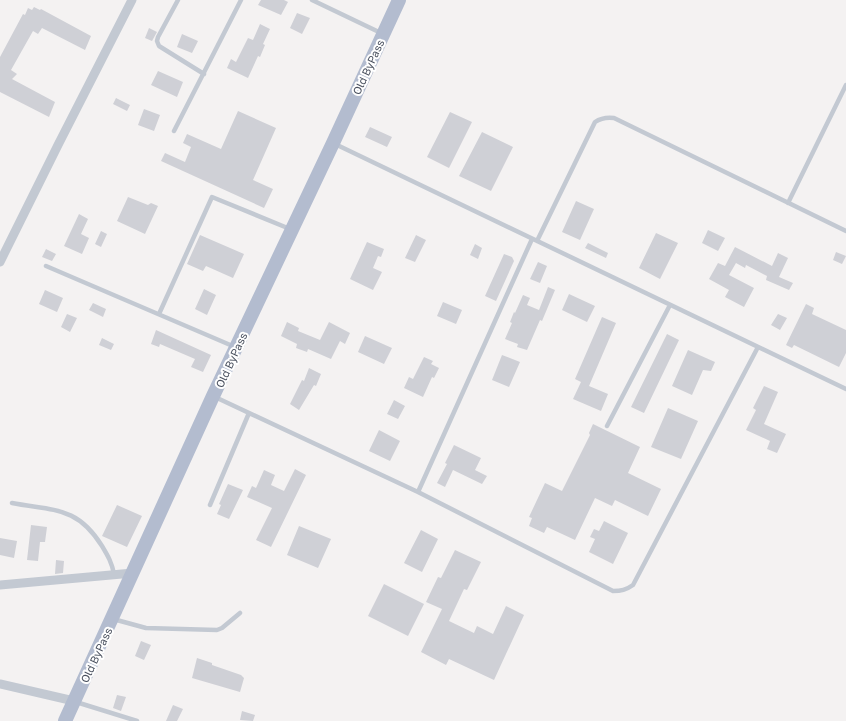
<svg xmlns="http://www.w3.org/2000/svg" width="846" height="721" viewBox="0 0 846 721" font-family="'Golos Text',sans-serif">
	<style>
		.building { fill: #cfd0d6 }
		.lines { fill: none; stroke-linecap: round; stroke-linejoin: round }
		.lane { stroke: #c3c9d2; stroke-width: 4.5 }
		.street { stroke: #c3c9d2; stroke-width: 9 }
		.primary { stroke: #b3bccf; stroke-width: 14 }
		.labels { text-anchor: middle; dominant-baseline: central; stroke-width: 4; stroke-linejoin: round; paint-order: stroke }
		.street-label { font-size: 11px; fill: #4a515f; stroke: #fff }
	</style>
	<rect width="100%" height="100%" fill="#f4f2f2"/>
	<path class="building" d="M261 0H284L288 2 281 15 258 5Z
		M34 7 40 10 41 9 91 36 85 50 42 28 38 34 33 31 11 70 17 74 12 79 55 102 49 117 0 92V57L23 14 25 15 28 8 32 10Z
		M297 13 310 18 302 34 290 28Z
		M260 24 270 29 263 44 265 45 260 57 258 56 248 78 227 68 231 59 236 62 248 38 253 40Z
		M149 28 157 32 152 41 145 38Z
		M182 34 198 41 192 53 177 47Z
		M158 71 183 82 177 97 151 85Z
		M116 98 130 105 127 111 113 104Z
		M144 109 160 115 154 131 138 125Z
		M238 111 276 128 253 180 273 189 264 208 161 161 165 153 185 162 191 147 183 143 187 134 221 149Z
		M450 112 472 122 449 168 427 157Z
		M370 127 392 137 387 147 365 137Z
		M482 132 513 147 491 191 459 176Z
		M128 197 148 205 151 203 158 206 145 234 117 221Z
		M576 201 594 209 580 240 562 232Z
		M79 214 88 219 81 234 89 238 82 254 64 246Z
		M708 230 725 238 718 251 702 243Z
		M101 231 107 234 101 247 95 244Z
		M656 233 678 243 660 279 639 268Z
		M200 235 244 254 233 278 206 266 203 271 187 264Z
		M416 235 426 240 415 262 405 258Z
		M367 242 384 249 381 257 378 256 373 268 382 272 373 290 350 279Z
		M588 243 608 253 606 258 585 248Z
		M475 244 482 248 478 259 470 255Z
		M735 247 772 266 778 253 788 258 779 277 793 283 789 290 766 280 767 276 746 265 745 268 736 263 729 275 754 288 744 307 725 297 729 290 709 279 718 263 725 266Z
		M46 249 56 254 52 261 42 257Z
		M836 252 846 256 842 264 833 260Z
		M504 254 512 257 514 261 496 301 485 296Z
		M538 262 547 266 540 283 530 279Z
		M548 287 555 290 542 321 540 320 527 350 517 347 518 344 505 339 512 323 510 322 514 312 515 313 523 295 530 298 527 305 539 310Z
		M204 289 216 295 207 315 195 309Z
		M45 290 63 298 57 312 39 304Z
		M569 294 595 306 587 322 562 310Z
		M443 302 462 310 456 324 437 316Z
		M93 303 106 309 103 317 89 310Z
		M806 304 814 308 812 314 846 330V353L839 367 794 345 792 348 786 345Z
		M67 314 77 318 70 332 61 327Z
		M778 314 787 318 780 330 771 325Z
		M602 317 616 323 589 386 608 394 601 411 573 399 581 382 575 379Z
		M287 322 299 328 298 331 320 340 329 322 350 333 345 344 340 341 331 359 308 349 307 352 296 348 297 344 281 336Z
		M156 330 211 355 203 372 191 367 195 359 160 344 159 347 151 344Z
		M667 334 679 340 644 413 631 407Z
		M365 336 392 348 384 364 358 352Z
		M102 338 114 344 111 350 99 345Z
		M688 350 715 362 711 371 703 370 692 395 672 386Z
		M502 355 520 362 509 387 492 380Z
		M424 357 433 361 431 364 439 368 434 378 432 377 423 397 404 388 409 377 413 379Z
		M309 368 321 374 316 386 314 385 299 410 290 404 302 380 304 381Z
		M764 386 778 392 764 424 786 434 777 453 767 449 770 441 746 430 756 410 753 408Z
		M394 400 405 406 398 419 387 414Z
		M668 408 698 421 681 459 651 447Z
		M593 424 640 447 628 473 661 489 648 516 615 500 612 506 595 498 575 540 547 527 544 533 529 526 532 518 529 517 545 483 562 491 590 435 589 433Z
		M379 430 400 441 390 461 369 451Z
		M454 445 481 458 475 470 487 476 482 484 453 470 445 487 437 483 447 464 445 463Z
		M295 469 306 475 271 547 256 540 272 508 247 497 252 486 256 488 264 470 275 475 271 485 284 491Z
		M228 484 243 490 229 519 217 514 221 505 219 504Z
		M117 505 142 516 127 547 102 536Z
		M604 521 628 533 613 564 589 552 595 539 590 537 594 529 599 531Z
		M31 525 47 527 45 542H40L38 561 27 560Z
		M299 526 331 539 318 568 287 555Z
		M421 530 438 539 422 572 404 563Z
		M0 538 17 541 14 558 0 555Z
		M455 550 481 562 467 590 464 589 449 621 474 633 477 626 493 634 506 606 524 615 494 680 449 659 446 665 421 652 442 609 426 602 438 577 441 578Z
		M56 560 64 561 63 573 55 574Z
		M384 584 424 604 408 636 368 616Z
		M141 641 151 645 144 660 135 656Z
		M197 658 212 663V665L241 675 244 678 240 692 192 678Z
		M117 695 126 697 121 711 113 708Z
		M173 705 183 709 177 721H166Z
		M242 711 255 715 253 721 240 720Z"/>
	<g class="lines">
		<path class="lane" d="M178 0 158 37 157 41 159 46 204 74
			M312 0 381 33
			M174 131 241 0
			M335 144 846 389
			M788 203 846 85
			M537 241 595 122C601 118 606 117 614 118L846 231
			M46 266 235 347
			M159 314 212 197 290 229
			M215 397 418 492 613 591C621 591 626 590 633 585L758 347
			M607 426 670 305
			M418 492 532 239
			M12 503C54 511 77 506 102 546 108 556 112 563 114 574
			M210 505 249 413
			M113 619 146 628 217 630 222 628 240 613
			M76 702 137 721"/>
		<path class="street" d="M0 262 58 145 132 0
			M0 585 133 573
			M0 684 74 701"/>
		<path class="primary" d="M65 721 213 396 333 143 399 0"/>
	</g>
	<g class="labels">
		<g class="street-label">
			<text transform="translate(368 67) rotate(-65)">Old ByPass</text>
			<text transform="translate(231 360) rotate(-65)">Old ByPass</text>
			<text transform="translate(96 655) rotate(-65)">Old ByPass</text>
		</g>
	</g>
</svg>
